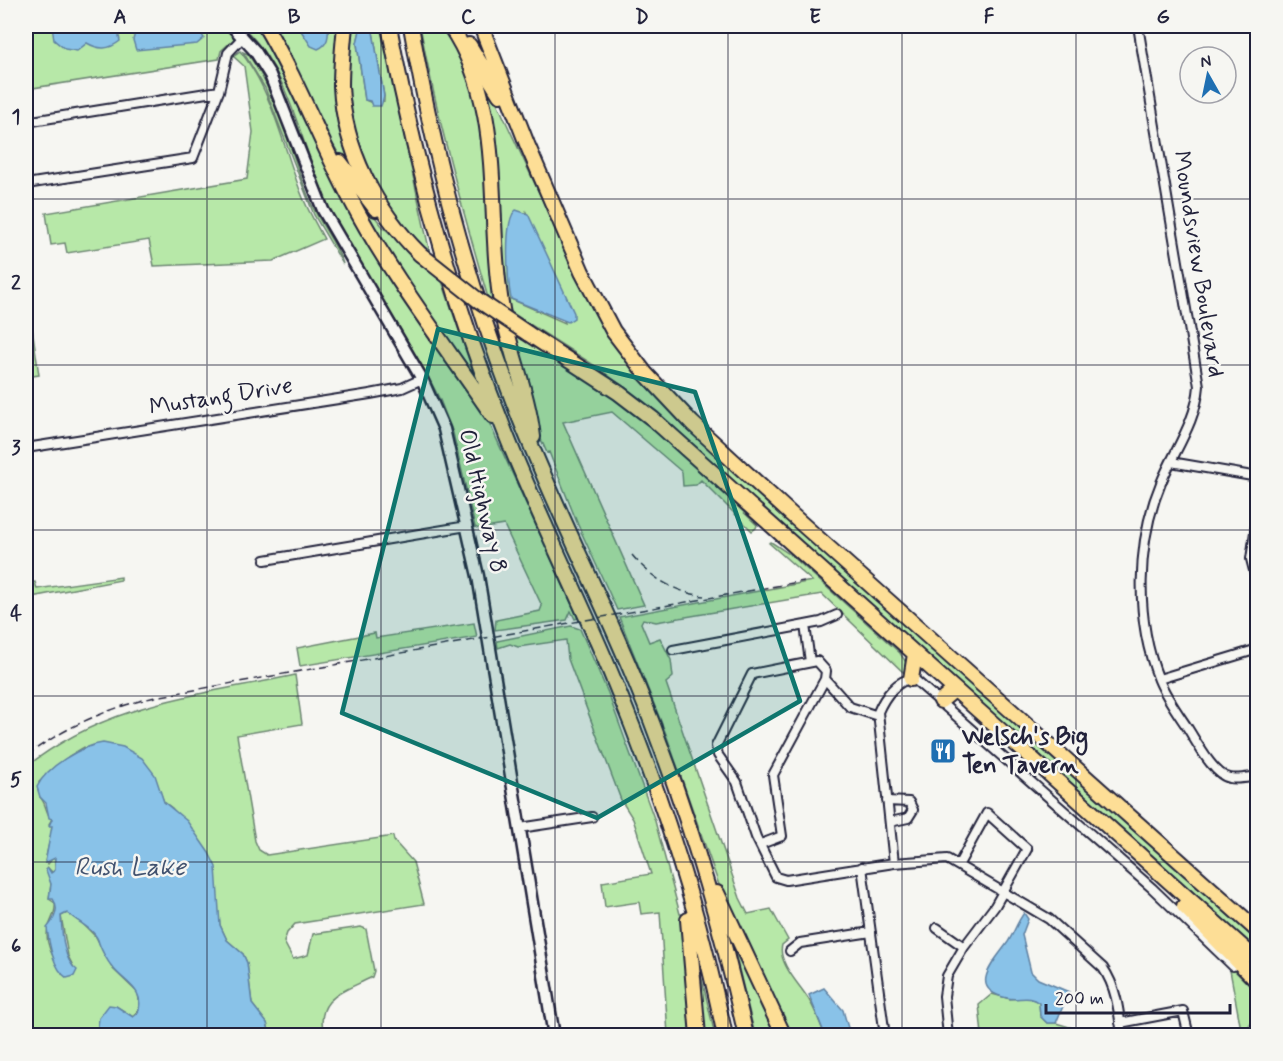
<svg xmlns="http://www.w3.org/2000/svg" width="1283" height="1061" viewBox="0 0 1283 1061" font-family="Mynerve,sans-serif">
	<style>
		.green { fill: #b7e8a8; stroke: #6c8572; stroke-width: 1.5; fill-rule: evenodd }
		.water { fill: #89c2e8; stroke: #6082a3; stroke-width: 1.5 }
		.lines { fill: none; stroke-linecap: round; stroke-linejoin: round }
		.street-casing { stroke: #22223b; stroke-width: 12 }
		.secondary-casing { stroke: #22223b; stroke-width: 15 }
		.highway-casing { stroke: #22223b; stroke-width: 18 }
		.street { stroke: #f6f6f2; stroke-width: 8 }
		.secondary { stroke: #f6f6f2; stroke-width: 10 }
		.highway { stroke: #fdde96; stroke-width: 14 }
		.rail { stroke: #22223b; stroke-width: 1.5; stroke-dasharray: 9 4.5; stroke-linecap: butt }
		.highway-bridge-casing { stroke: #22223b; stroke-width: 18; stroke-linecap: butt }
		.highway-bridge { stroke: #fdde96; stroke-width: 14 }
		.marked { fill: #0f766e; fill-opacity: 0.2; stroke: #0f766e; stroke-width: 4.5; stroke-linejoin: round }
		.grid { fill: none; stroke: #22223b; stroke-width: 1.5; stroke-opacity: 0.55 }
		.labels { text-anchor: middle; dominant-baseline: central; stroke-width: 5; stroke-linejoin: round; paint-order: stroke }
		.street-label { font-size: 24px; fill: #22223b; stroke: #f6f6f2 }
		.poi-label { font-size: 24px; font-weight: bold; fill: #22223b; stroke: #f6f6f2; text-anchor: start }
		.water-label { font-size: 26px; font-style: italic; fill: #41526f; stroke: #f6f6f2 }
		.neatline { fill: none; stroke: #22223b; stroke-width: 2 }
		.grid-label { font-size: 20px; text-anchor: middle; font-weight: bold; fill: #22223b }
	</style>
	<rect width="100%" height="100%" fill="#f6f6f2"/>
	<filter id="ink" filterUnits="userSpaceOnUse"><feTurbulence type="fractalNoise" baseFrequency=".0167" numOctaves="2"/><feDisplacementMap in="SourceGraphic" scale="12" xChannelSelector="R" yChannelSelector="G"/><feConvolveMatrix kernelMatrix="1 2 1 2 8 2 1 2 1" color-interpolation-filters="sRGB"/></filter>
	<g filter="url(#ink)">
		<path class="green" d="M26 26H257L305 119 487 418 578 618 575 619 571 611 567 620 495 630 496 620 540 611 542 606 504 525 479 529 475 527 453 433 440 400C408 334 363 275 330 209 301 150 293 76 245 29L221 51 219 59 26 89Z
			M271 26H298L311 45 328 26H338C334 77 345 135 359 185L325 132Z
			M350 26H361L357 44 365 100 372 103 384 101V96L372 26H380L430 253C384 207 350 152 347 85 347 65 349 45 350 26Z
			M420 26H445L478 92 499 306 488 298C462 208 437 118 420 26Z
			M240 51C272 90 283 146 301 193 307 209 316 224 324 239L273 261 154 266 149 240 67 253 65 243 51 245 46 213 247 179 253 132 244 66 233 56Z
			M243 52 248 54C280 98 290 154 311 203 320 224 337 244 343 264L314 215 265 88Z
			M479 64 575 270 645 381 673 413 741 476 1257 941V953L644 402 597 367 506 309ZM526 212 546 257 565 323 511 299Z
			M347 182 383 227 442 281 472 369 466 371 420 305Z
			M26 300H28L39 375 26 377Z
			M511 330 620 399 672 444 757 525 756 528 752 531 701 480 696 485 683 486 682 472 612 412 563 422 644 605 617 610 578 525 549 452 547 453 540 437Z
			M771 542 791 555 900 653 907 664V671L904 673 822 594 656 622 643 619 641 623 649 642 660 638 671 660 673 677 666 683 740 898 748 914 771 909 788 940 782 945C777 963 801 986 809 1000 816 1011 820 1024 825 1035H791L725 902 666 734 619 617 812 581 769 543Z
			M121 577V580L26 598V583L35 582 37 589Z
			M474 623 477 637 300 666 297 648 375 633 376 638Z
			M571 626 580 629 608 693 655 821 680 914H684L688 938 695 1035H668L660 912 641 914 639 902 605 907 602 882 651 874 633 819 621 800 568 659 566 640 518 647 510 644 498 648 497 641Z
			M295 675 302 724 237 735 255 841 259 850 267 855 393 836 394 841 413 862 424 904 295 924 287 933 284 942 293 959 308 955 313 934 361 927 366 929 374 971 372 977C344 992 314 997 324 1035H270L267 1023 252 1004 247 963 243 954 227 940 220 925 209 853 172 808 164 802 160 792 84 747 69 756 39 782 40 797C47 804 45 814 52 819L49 824 53 826 45 861 48 864 54 857 56 867 53 873 48 868 51 884 49 899 55 903C57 915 47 924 47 935 47 950 57 961 62 974L74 968 68 956 61 916 67 913 82 923 96 937 113 969 138 993 140 1008 133 1017 116 1006 97 1035 26 1036V767C108 702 197 696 295 675Z
			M741 951 780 1035H755L735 953Z
			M1229 965 1257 993V1017L1255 1016 1247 1029 1248 1035H1242Z
			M697 971H700L715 1035H701Z
			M992 994 1010 999 1027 997 1039 1002 1040 1016 1047 1023H1056L1073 1028 1076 1035H982L979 1005Z"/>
		<path class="water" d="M52 26H117L120 41C109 50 99 50 87 43L77 51 65 49 54 40Z
			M184 26 197 27 204 38 197 44 136 50 133 40 135 33Z
			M298 26H328C329 36 328 45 318 49L311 46Z
			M361 26H372L384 96 381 106H372L370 101 365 100 357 43Z
			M516 210 528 214 574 313V318L568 322 511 299C508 283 503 219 516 210Z
			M103 743 123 747 142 758 155 775 164 802 187 821 209 853 216 867 220 925 227 940 243 954 247 963 252 1004 267 1023 270 1035H97L99 1018 109 1005 116 1006 133 1017 138 1013C146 990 125 983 113 968 107 961 100 948 98 940 94 929 75 920 67 913L61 916C62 933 63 960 77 970L74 976 67 978C53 969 49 943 47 928 54 920 60 909 53 899H49L51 884 46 870 48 868 51 873 55 870V858L45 863 52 826H49L52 819 49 818 46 803 40 797 37 787C46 767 81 746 103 743Z
			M1024 913 1028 919 1022 935 1031 972 1038 979 1069 992 1056 1023H1047L1040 1016 1039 1003C1028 994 1019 1001 1007 998 966 989 994 962 1008 942 1014 933 1017 922 1024 913Z
			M824 988 843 1010 850 1035H825L809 995Z"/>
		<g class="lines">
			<defs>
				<path id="street" d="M1138 26 1199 386C1196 422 1174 451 1161 483 1136 543 1135 620 1159 680 1166 697 1177 712 1187 727 1196 741 1214 776 1230 778 1238 780 1249 777 1258 776
					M26 122 219 91
					M26 184 193 158 219 91 228 53 243 37
					M26 448 370 394 402 388 422 379
					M1171 462 1258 477
					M1258 512 1251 559 1258 586
					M265 560 467 526
					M805 625 810 662
					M673 650 821 622 837 615
					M825 679 850 707 878 716
					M1159 679 1258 649
					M887 801 909 802 913 810 908 818 890 822
					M520 828 592 817
					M761 844 782 836 773 775 825 679 826 671 817 661 752 674 716 746 718 755 737 782 756 837 776 877 786 880 894 863 947 859 1049 919 1103 968C1117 988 1119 1013 1122 1036
					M894 863 878 712C884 698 897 678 914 679L1152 888 1233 966
					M862 867 885 1036
					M937 928 964 947
					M790 951 800 943 871 932
					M1120 1023 1183 1011 1189 1036
					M948 1036 944 996 947 976 964 947 995 906 1027 849 987 813 959 864"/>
				<path id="secondary" d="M232 26 255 51 270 75 323 210 422 379 444 429 478 576 554 1036"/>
				<path id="highway" d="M265 26C298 81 320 141 350 198 390 275 445 345 493 416
					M345 26C343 45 341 66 341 86 344 149 375 210 420 254
					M389 26C415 165 454 305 507 437 540 520 581 600 615 683 662 796 700 915 725 1036
					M411 26C433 153 466 277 512 398 547 491 593 580 632 673 681 790 718 911 746 1036
					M450 26C507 109 485 214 502 309 510 353 528 393 533 437
					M481 26 527 144 582 272 613 331 645 373 692 423 792 515 1258 931
					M469 45 500 95
					M340 162 376 209
					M527 333 619 393 653 419 1258 961
					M911 679 915 654
					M941 701 954 690
					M717 893 784 1036
					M1184 906 1258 982
					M688 920 698 1036"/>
			</defs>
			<use href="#street" class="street-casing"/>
			<use href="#secondary" class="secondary-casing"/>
			<use href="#highway" class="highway-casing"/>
			<use href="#street" class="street"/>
			<use href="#secondary" class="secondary"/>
			<use href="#highway" class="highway"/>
			<path class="rail" d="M632 555C651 578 674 592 704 596
				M26 756C65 727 108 708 155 697L804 581"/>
			<defs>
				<path id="highway-bridge" d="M420 254 478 300 527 333"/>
			</defs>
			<use href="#highway-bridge" class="highway-bridge-casing"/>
			<use href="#highway-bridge" class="highway-bridge"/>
		</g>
	</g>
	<path class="marked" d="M438 329 695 392 800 701 597 818 342 713Z"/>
	<path class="grid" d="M207 26V1036M381 26V1036M555 26V1036M728 26V1036M902 26V1036M1076 26V1036M26 199H1258M26 365H1258M26 530H1258M26 696H1258M26 862H1258"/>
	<defs>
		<symbol id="restaurant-square" viewBox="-11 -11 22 22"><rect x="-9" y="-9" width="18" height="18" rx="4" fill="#1f6fb2" stroke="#f6f6f2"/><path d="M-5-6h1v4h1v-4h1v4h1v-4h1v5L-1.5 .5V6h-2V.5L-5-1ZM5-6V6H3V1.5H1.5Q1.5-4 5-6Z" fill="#fff"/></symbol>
	</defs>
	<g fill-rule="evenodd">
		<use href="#restaurant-square" x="928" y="736" width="30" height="30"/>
	</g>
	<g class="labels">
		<g class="street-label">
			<text transform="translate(1198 264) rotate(81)">Moundsview Boulevard</text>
			<text transform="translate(221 397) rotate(-9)">Mustang Drive</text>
			<text transform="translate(482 501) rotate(77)">Old Highway 8</text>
		</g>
		<g class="poi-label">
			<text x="962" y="737">Welsch's Big<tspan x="962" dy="28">Ten Tavern</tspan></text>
		</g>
		<g class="water-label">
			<text x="130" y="868">Rush Lake</text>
		</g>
	</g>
	<rect width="1283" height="1061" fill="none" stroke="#f6f6f2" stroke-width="66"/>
	<g transform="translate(1208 75) rotate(351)"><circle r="28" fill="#f6f6f2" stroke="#a1a1a9" stroke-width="1.5"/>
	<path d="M0-4.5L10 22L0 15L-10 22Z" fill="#1f6fb2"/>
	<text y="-9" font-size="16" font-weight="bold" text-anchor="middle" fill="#22223b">N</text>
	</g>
	<path d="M1046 1004v9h184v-9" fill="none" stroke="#22223b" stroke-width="3"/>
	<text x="1055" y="1004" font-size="18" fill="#22223b" stroke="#f6f6f2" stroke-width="4.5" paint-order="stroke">200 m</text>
	<rect x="33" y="33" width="1217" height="995" class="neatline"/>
	<g class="grid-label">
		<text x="120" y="23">A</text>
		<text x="294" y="23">B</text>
		<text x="468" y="23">C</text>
		<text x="642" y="23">D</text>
		<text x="815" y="23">E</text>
		<text x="989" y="23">F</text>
		<text x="1163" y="23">G</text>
		<text x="16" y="123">1</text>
		<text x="16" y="289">2</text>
		<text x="16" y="454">3</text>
		<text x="16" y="620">4</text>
		<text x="16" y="786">5</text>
		<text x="16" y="952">6</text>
	</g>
</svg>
